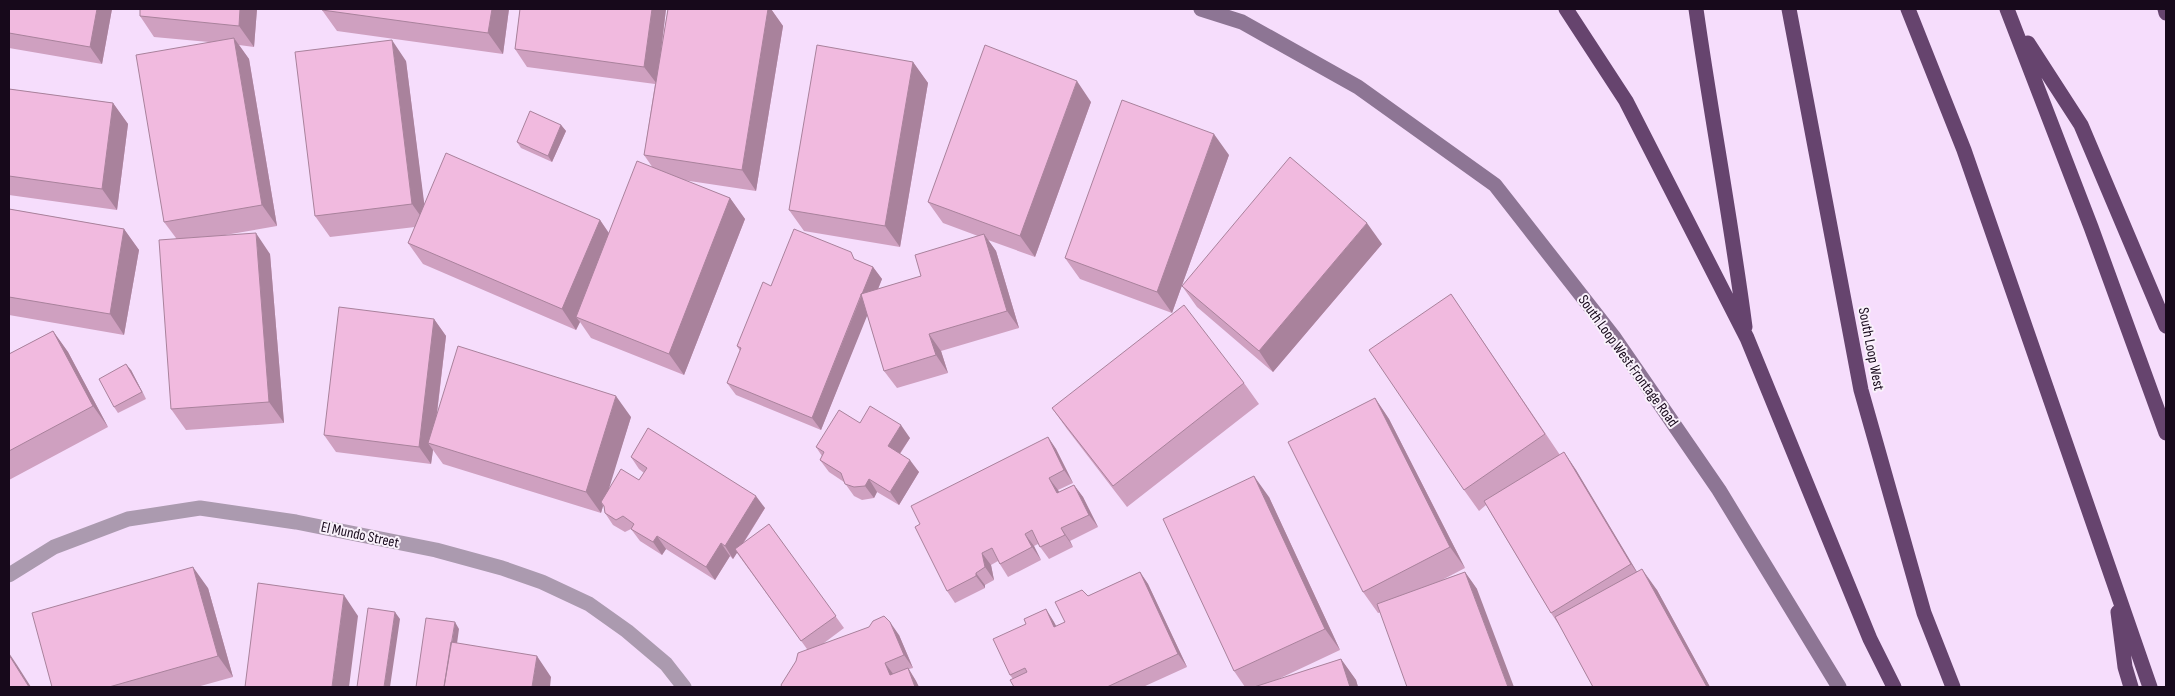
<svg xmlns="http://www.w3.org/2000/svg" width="2175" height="696" viewBox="0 0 2175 696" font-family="'Sofia Sans Condensed',sans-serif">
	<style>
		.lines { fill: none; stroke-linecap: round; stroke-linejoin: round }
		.minor { stroke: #ab9aaf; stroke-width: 15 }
		.secondary { stroke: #8d7594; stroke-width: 15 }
		.motorway { stroke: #66446e; stroke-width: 15 }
		.wall { fill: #cfa0c0 }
		.shaded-wall { fill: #a9829c }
		.building { fill: #f1badf; stroke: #a9829c }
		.labels { text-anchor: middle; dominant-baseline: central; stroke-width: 4; stroke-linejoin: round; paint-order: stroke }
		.street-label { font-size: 15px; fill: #17091b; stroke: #f9f1fb }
	</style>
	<rect width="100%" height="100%" fill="#f6ddfc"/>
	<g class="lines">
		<path class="minor" d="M9 575 54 547 128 519 200 508 296 522 436 550 502 568 542 582 589 604 627 631 666 664 684 687"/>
		<path class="secondary" d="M1201 9 1242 22 1358 87 1495 185 1613 336 1719 490 1839 687"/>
		<path class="motorway" d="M1566 9 1626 101 1747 338 1870 639 1894 687
			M1696 9C1711 115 1731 220 1745 327
			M1789 9 1861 390 1924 613 1953 687
			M1908 9 1964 150 2150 687
			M2007 9 2091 227 2166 433
			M2165 9 2166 13
			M2028 43 2081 125 2166 326
			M2118 612 2125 667 2131 687"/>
	</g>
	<path class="wall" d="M9 9H112L102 64 9 48Z
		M140 9H257L254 47 239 45 249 59 277 226 225 235 270 254 284 423 186 430 171 409 176 238 164 222 209 42 154 37 140 16Z
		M509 9 503 54 337 31 322 10Z
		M520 9H666L661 52 668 9H771L783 26 756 191 683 180 730 198 745 219 684 375 591 338 580 322 576 330 423 264 408 243 415 227 330 237 315 216 406 61 424 205 600 220 609 233 653 168 644 155 655 84 527 67 515 49Z
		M913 62 928 83 900 247 804 231 789 210Z
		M9 89 113 103 128 124 117 210 9 195Z
		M1091 102 1035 257 988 240 996 251 1019 328 941 351 948 373 897 388 884 371 867 314 821 430 736 395 727 383 740 351 737 346 771 286 857 260 873 267 882 279 878 289 921 276 978 236 943 223 928 202Z
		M561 125 566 131 552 162 521 148 517 142Z
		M1229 155 1172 313 1080 279 1065 258Z
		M9 209 124 229 139 250 124 335 9 315Z
		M1382 244 1273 372 1197 307 1182 286Z
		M1451 294 1560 455 1564 452 1576 470 1637 572 1657 590 1710 687H1593L1561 628 1551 613 1486 505 1479 511 1464 490Z
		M434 319 446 336 437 414 631 417 608 489 639 480 644 473 639 469 631 457 765 508 743 544 769 524 844 628 824 643 899 635 913 668 909 669 916 681 919 687H782L807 649 737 553 733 559 730 556 715 580 666 549 662 555 640 541 631 529 625 532 613 525 605 513 604 507 603 506 601 513 443 464 433 450 431 464 336 452 324 435Z
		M53 331 68 352 108 427 9 480V354Z
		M131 370 146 399 118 413 114 407Z
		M1244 383 1259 404 1127 507 1067 429 1052 408Z
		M1375 398 1389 419 1465 568 1442 580 1465 572 1477 589 1378 613 1363 592Z
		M860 423 910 438 900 454 919 472 899 505 877 492 874 498 862 500 854 496 844 482 829 472 820 460 822 456 816 447Z
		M1048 437 1056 449 1073 483 1058 490 1059 492 1074 485 1083 497 1098 527 1070 541 1073 547 1049 559 1038 544 1034 546 1041 560 1008 577 998 561 991 565 994 580 985 585V588L955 603 947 591 920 524Z
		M1269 497 1340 650 1272 682 1341 659 1356 680 1358 687H1245L1234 671Z
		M1140 572 1148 584 1187 667 1143 687H1014L1013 679 1010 675 1026 624 1046 609 1056 626 1065 622 1088 596Z
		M208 588 233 677 197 687H52Z"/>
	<path class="shaded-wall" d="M97 9H112L102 64 90 47Z
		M240 9H257L254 47 239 26Z
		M492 9H509L503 54 488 33Z
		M652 9H666L657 84 644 67Z
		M768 9H771L783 26 756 191 742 170Z
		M234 38 249 59 277 226 262 205Z
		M392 40 406 61 427 225 412 204Z
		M913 62 928 83 900 247 885 226Z
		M1077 81 1091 102 1035 257 1020 236Z
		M113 103 128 124 117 210 102 189Z
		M561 125 566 131 552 162 548 156Z
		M1214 134 1229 155 1172 313 1157 292Z
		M730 198 745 219 684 375 669 354Z
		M600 220 614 241 576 317 580 322 576 330 562 309Z
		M1367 223 1382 244 1273 372 1259 351Z
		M124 229 139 250 124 335 110 314Z
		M256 233 270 254 284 423 269 402Z
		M984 234 996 251 1019 328 1007 311Z
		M873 267 882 279 821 430 812 418Z
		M434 319 446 336 433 445 428 443 433 450 431 464 419 447Z
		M53 331 68 352 108 427 93 406Z
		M929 334 941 351 948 373 936 355Z
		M126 364 131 370 146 399Z
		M616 396 631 417 604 505 601 502 603 506 601 513 586 492Z
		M1375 398 1389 419 1465 568 1450 547Z
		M901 425 910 438 896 459 888 446Z
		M1048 437 1056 449 1073 483 1064 470Z
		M1564 452 1576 470 1643 582 1631 564Z
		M910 460 919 472 899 505 890 492Z
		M1254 476 1269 497 1340 650 1325 629Z
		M1049 478 1058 490 1066 506 1057 493Z
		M869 479 877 492 874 498 865 486Z
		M1074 485 1083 497 1098 527 1089 515Z
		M756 496 765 508 733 559 725 546Z
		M1061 528 1070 541 1073 547 1065 535Z
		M1025 534 1034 546 1041 560 1032 547Z
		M657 536 666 549 662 555 653 542Z
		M721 543 730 556 715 580 706 567Z
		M982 553 991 565 994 580 985 567Z
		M193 567 208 588 233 677 218 656Z
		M1642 569 1657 590 1710 687H1707Z
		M1140 572 1148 584 1187 667 1178 654Z
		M1465 572 1477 589 1514 687H1508Z
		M976 573 985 585V588L976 576Z
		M344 595 358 616 349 687H332Z
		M1046 609 1054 622 1063 639 1054 627Z
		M395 612 400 619 390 687H384Z
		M455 622 459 629 451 687H445Z
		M890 622 899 635 913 668 904 655Z
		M9 653 17 665 31 687H29L9 655Z
		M537 656 551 677 550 687H532Z
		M1341 659 1356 680 1358 687H1350Z
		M885 663 894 675H890Z
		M908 668 916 681 919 687H915Z"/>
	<path class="building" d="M9 9H97L90 47 9 33Z
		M140 9H240L239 26 140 16Z
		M322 9H492L488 33 322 10Z
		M520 9H652L644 67 515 49Z
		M668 9H768L742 170 644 155Z
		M234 38 262 205 164 222 136 55Z
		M392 40 412 204 315 216 295 52Z
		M817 45 913 62 885 226 789 210Z
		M985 45 1077 81 1020 236 928 202Z
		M9 89 113 103 102 189 9 176Z
		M1122 100 1214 134 1157 292 1065 258Z
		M530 111 561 125 548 156 517 142Z
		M446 153 600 220 562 309 408 243Z
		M1290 157 1367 223 1259 351 1182 286Z
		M637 161 730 198 669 354 576 317Z
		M9 209 124 229 110 314 9 297Z
		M794 229 851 252 854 259 873 267 862 294H861V295L812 418 727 383 741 348 737 346 763 282 771 286Z
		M256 233 269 402 171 409 159 240Z
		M984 234 1007 311 929 334 936 355 884 371 861 294 921 276 915 255Z
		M1451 294 1545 434 1464 490 1369 350Z
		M1184 305 1244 383 1113 486 1052 408Z
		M339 307 434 319 419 447 324 435Z
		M53 331 93 406 9 451V354Z
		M458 346 616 396 586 492 428 443Z
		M126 364 142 392 114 407 99 379Z
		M1375 398 1450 547 1363 592 1288 442Z
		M870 406 901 425 888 446 910 460 890 492 869 479 865 486 854 487 845 484 841 473 820 460 824 452 816 447 839 410 860 423Z
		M648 428 756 496 725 546 721 543 706 567 657 536 653 542 631 529 634 524 623 516 616 520 605 513 604 506 601 502 621 469 639 480 647 468 631 457Z
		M1048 437 1064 470 1049 478 1057 493 1074 485 1089 515 1061 528 1065 535 1040 547 1032 530 1025 534 1032 547 1000 564 992 548 982 553 985 567 976 573V576L947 591 915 527 920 524 911 506Z
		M1564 452 1631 564 1551 613 1484 501Z
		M1254 476 1325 629 1234 671 1163 519Z
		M769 524 836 616 801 641 735 549Z
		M193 567 218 656 109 687H52L32 613Z
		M1642 569 1707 687H1593L1555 617Z
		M1140 572 1178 654 1107 687H1014L1010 680 1027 672 1025 668 1010 675 993 639 1026 624 1024 619 1046 609 1054 627 1065 622 1055 602 1082 590 1088 596Z
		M1465 572 1508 687H1407L1377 604Z
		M258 583 344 595 332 687H245Z
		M368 608 395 612 384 687H357Z
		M884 616 890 622 904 655 885 663 890 675 908 668 915 687H782L781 685 796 661 798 653 869 627 873 621Z
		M426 618 455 622 444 687H416Z
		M451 642 537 656 532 687H444Z
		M9 655 29 687H9Z
		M1341 659 1350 687H1254Z"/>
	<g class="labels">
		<g class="street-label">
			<text transform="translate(1871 349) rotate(79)">South Loop West</text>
			<text transform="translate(1628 361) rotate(54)">South Loop West Frontage Road</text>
			<text transform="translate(360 535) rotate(12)">El Mundo Street</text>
		</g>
	</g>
	<rect width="2175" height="696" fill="none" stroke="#17091b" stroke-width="20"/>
</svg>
